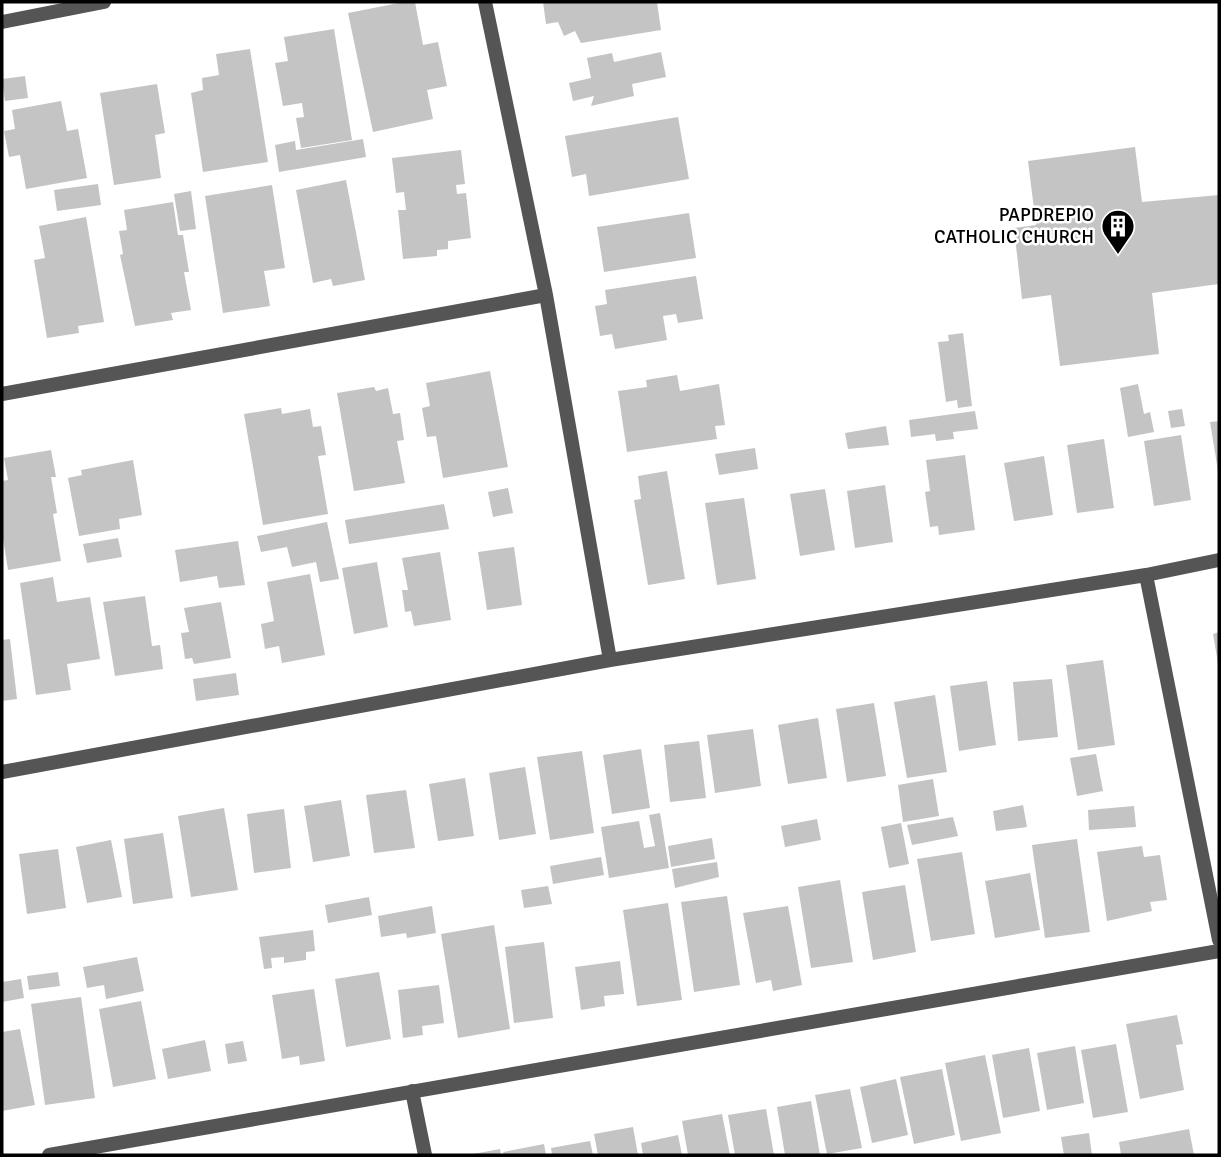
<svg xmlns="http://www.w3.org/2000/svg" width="1221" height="1157" viewBox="0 0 1221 1157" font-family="Signika,sans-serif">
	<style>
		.building { fill: #c4c4c4 }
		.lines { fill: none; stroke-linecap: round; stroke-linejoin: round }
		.street { stroke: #555; stroke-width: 14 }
		.labels { text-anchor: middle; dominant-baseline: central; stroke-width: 5; stroke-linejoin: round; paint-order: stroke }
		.poi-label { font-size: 19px; fill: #000; stroke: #fff; text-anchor: end }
	</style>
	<rect width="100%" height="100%" fill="#fff"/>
	<path class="building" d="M404 2H415L423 45 438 42 447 86 427 90 433 119 373 132 348 13Z
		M543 2H657L661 30 581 43 575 31 564 36 558 22 546 24Z
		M334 29 352 140 301 148 296 118 304 117 302 103 283 106 275 63 288 61 284 37Z
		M250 49 268 162 203 172 191 93 203 90 202 78 219 75 216 54Z
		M661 52 666 77 632 84 634 96 591 106 594 96 573 101 569 83 591 78 587 58 612 53 614 62Z
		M25 76 28 98 5 101 2 79Z
		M157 84 165 133 155 135 161 178 114 185 100 93Z
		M61 101 67 131 78 129 87 178 26 189 20 155 9 157 4 131 15 129 12 110Z
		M678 117 689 179 589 196 586 174 572 177 565 136Z
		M363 139 366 157 279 172 275 145 295 141 296 150Z
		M1135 147 1142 202 1219 195V284L1152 293 1159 354 1060 366 1051 295 1022 299 1014 228 1036 225 1028 161Z
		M461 150 465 184 456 185 457 194 466 193 471 238 448 241V249L437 250V256L403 259 398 210H406L404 192 396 193 392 158Z
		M346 180 365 280 333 286 331 279 313 283 296 190Z
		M98 184 101 205 57 211 54 190Z
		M272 185 285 268 264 271 270 306 223 313 205 196Z
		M191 191 196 229 180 231 174 194Z
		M173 202 178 235H183L189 272H184L191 310 171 313 173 320 135 326 120 255 123 254 119 231 127 230 124 210Z
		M689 213 696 258 604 272 597 227Z
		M86 217 104 322 78 326 79 333 47 338 34 260 45 258 39 226Z
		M696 276 703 319 678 323 676 314 663 316 667 340 615 349 612 334 600 336 595 306 607 304 605 290Z
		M963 333 972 406 958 408 957 400 946 402 938 342 949 341 948 335Z
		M490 371 508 467 443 478 436 436 427 437 422 408 430 406 426 383Z
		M677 375 680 391 719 384 725 425 715 426 717 439 627 452 618 391 647 387 646 380Z
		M1138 384 1144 414 1150 412 1154 432 1128 437 1120 388Z
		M374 387 376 391 388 388 393 414 400 413 404 440 397 441 405 483 354 491 337 393Z
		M281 408 282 414 310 409 313 427 321 426 326 455 318 456 328 514 263 525 244 414Z
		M1182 409 1185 426 1171 428 1168 411Z
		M975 411 978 429 953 432 954 439 936 441 935 434 911 437 909 420Z
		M1219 421V471H1218L1210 422Z
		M886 426 889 445 848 449 845 433Z
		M1181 435 1191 500 1154 506 1144 441Z
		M1104 439 1114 508 1077 513 1067 445Z
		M755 448 758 469 719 475 715 454Z
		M51 450 56 477H51L57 513 53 514 61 561 8 570 2 532V481L8 480 4 458Z
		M965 455 975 530 939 535 938 526 930 527 925 492 930 491 926 460Z
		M1044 456 1053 515 1014 521 1004 463Z
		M133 460 142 515 119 519 120 529 79 536 68 478 82 475 81 470Z
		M667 471 685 579 648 585 634 500 641 499 638 476Z
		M885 485 893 542 855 548 847 491Z
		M508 488 513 513 493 517 488 492Z
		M825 489 835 550 800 556 790 494Z
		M744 498 756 579 717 585 705 503Z
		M444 504 449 529 349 544 345 520Z
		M327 522 339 579 320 582 316 562 292 567 287 547 261 552 257 536Z
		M118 538 122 557 87 563 83 544Z
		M238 541 245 585 219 588 217 576 180 582 175 550Z
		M514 547 522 605 487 610 478 552Z
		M440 552 451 620 414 626 411 611 405 612 402 590H408L402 558Z
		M377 562 388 627 354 634 342 568Z
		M310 574 325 655 282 663 279 646 265 649 261 624 274 621 267 582Z
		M53 577 57 602 90 597 100 659 67 664 71 690 36 695 20 583Z
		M145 596 152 646 160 645 163 669 115 676 103 602Z
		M221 602 231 658 194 664 192 658 185 659 181 633 189 632 184 608Z
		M1219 632V662L1218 663 1213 634Z
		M10 639 17 699 2 701V640Z
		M1103 660 1115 745 1078 750 1066 665Z
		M236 673 239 695 196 701 193 679Z
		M1052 679 1058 737 1018 741 1013 682Z
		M987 681 996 745 959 751 950 686Z
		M935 695 947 772 907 778 894 702Z
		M874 703 886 776 847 782 836 709Z
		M818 718 827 778 788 784 778 725Z
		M753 729 761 786 715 793 707 735Z
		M699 741 706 798 670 802 664 745Z
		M641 749 650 808 612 814 603 755Z
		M582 751 594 833 550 840 537 757Z
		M1096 754 1103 791 1077 796 1070 758Z
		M525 767 536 834 499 840 489 773Z
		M465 778 474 836 438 841 429 784Z
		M933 779 939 816 903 822 898 785Z
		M406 790 415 848 374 853 366 795Z
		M341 800 350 856 313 862 304 806Z
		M1023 805 1027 827 996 831 993 811Z
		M1134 806 1136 827 1089 830 1088 810Z
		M224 808 238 890 191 897 178 816Z
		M284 809 291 868 254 873 247 814Z
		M660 813 669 868 609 878 601 827 639 821 644 848 655 846 649 815Z
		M953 817 958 836 912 845 907 825Z
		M817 819 821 840 785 847 781 826Z
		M901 823 909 864 889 868 881 827Z
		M163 833 173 898 133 904 124 839Z
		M712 838 715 859 671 867 668 846Z
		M1077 839 1090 932 1045 938 1032 845Z
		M111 840 122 897 87 903 76 847Z
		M1142 846 1144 857 1160 855 1167 900 1150 902 1152 911 1107 921 1097 852Z
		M58 849 66 908 27 914 19 854Z
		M962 852 975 934 931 941 917 859Z
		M601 857 604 875 553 884 550 866Z
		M717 862 719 877 675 888 672 869Z
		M1030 873 1040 930 995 938 985 881Z
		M840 880 853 962 811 968 798 887Z
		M905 885 916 952 873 960 862 892Z
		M548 886 552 904 524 908 521 890Z
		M727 896 740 985 694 992 681 902Z
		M369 897 372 915 328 923 325 905Z
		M668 903 682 1000 637 1006 623 910Z
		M432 906 436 933 407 938 406 933 381 937 378 916Z
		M788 906 802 985 773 991 771 980 756 983 743 913Z
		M494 925 510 1029 458 1038 441 934Z
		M313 930 315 951 306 952V960L284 963V957L271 958 272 968 264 969 259 937Z
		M544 942 553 1018 514 1023 505 947Z
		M137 957 144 991 106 999 104 985 87 988 83 967Z
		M620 961 624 994 604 996 605 1006 581 1010 575 967Z
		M58 972 60 986 29 990 27 976Z
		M379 972 391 1039 346 1047 335 979Z
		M21 979 24 998 2 1002V982Z
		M439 985 444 1023 422 1026 423 1035 403 1038 398 990Z
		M314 989 325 1061 300 1065 299 1056 282 1059 272 995Z
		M81 997 95 1098 45 1105 31 1004Z
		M141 1001 156 1079 113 1087 99 1009Z
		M1177 1015 1183 1044 1176 1045 1184 1090 1140 1099 1126 1024Z
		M20 1029 35 1105 2 1111V1032Z
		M205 1040 211 1071 168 1079 162 1049Z
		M243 1041 247 1061 228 1064 225 1044Z
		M1116 1044 1128 1112 1093 1118 1081 1050Z
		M1075 1046 1084 1103 1047 1110 1037 1053Z
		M1029 1048 1040 1111 1003 1118 992 1055Z
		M985 1055 1001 1133 961 1141 945 1063Z
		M942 1069 955 1135 914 1144 900 1077Z
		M896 1079 908 1135 872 1143 860 1087Z
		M850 1089 862 1148 827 1154 815 1095Z
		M811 1101 820 1155H785L777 1107Z
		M766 1109 774 1155H735L728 1115Z
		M722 1114 730 1155H688L682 1121Z
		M633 1127 638 1155H598L594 1134Z
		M1189 1129 1194 1155H1121L1119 1142Z
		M1089 1133 1092 1155H1064L1061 1137Z
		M678 1135 682 1155H643L641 1143Z
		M590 1141 593 1155H552L551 1148Z
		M544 1144 546 1155H504L503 1152Z
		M500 1149 501 1155H473V1154Z"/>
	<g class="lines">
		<path class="street" d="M485 2 546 295 610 660
			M2 22 104 2
			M2 394 546 295
			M1146 575 1219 940
			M2 772 610 660 1146 575 1219 560
			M412 1091 425 1155
			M49 1155 1219 951"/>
	</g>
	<defs>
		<symbol id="building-pin" viewBox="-11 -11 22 30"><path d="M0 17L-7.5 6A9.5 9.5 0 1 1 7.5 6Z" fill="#000" stroke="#fff"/><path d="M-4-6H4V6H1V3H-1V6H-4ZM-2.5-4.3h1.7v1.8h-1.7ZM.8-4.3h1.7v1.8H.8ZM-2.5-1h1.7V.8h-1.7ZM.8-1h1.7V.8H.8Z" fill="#fff"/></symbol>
	</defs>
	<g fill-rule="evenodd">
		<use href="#building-pin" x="1099" y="207" width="38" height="52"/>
	</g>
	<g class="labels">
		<g class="poi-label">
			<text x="1094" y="215">PAPDREPIO<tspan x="1094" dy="22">CATHOLIC CHURCH</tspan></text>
		</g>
	</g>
	<rect width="1221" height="1157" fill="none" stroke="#000000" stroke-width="7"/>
</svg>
